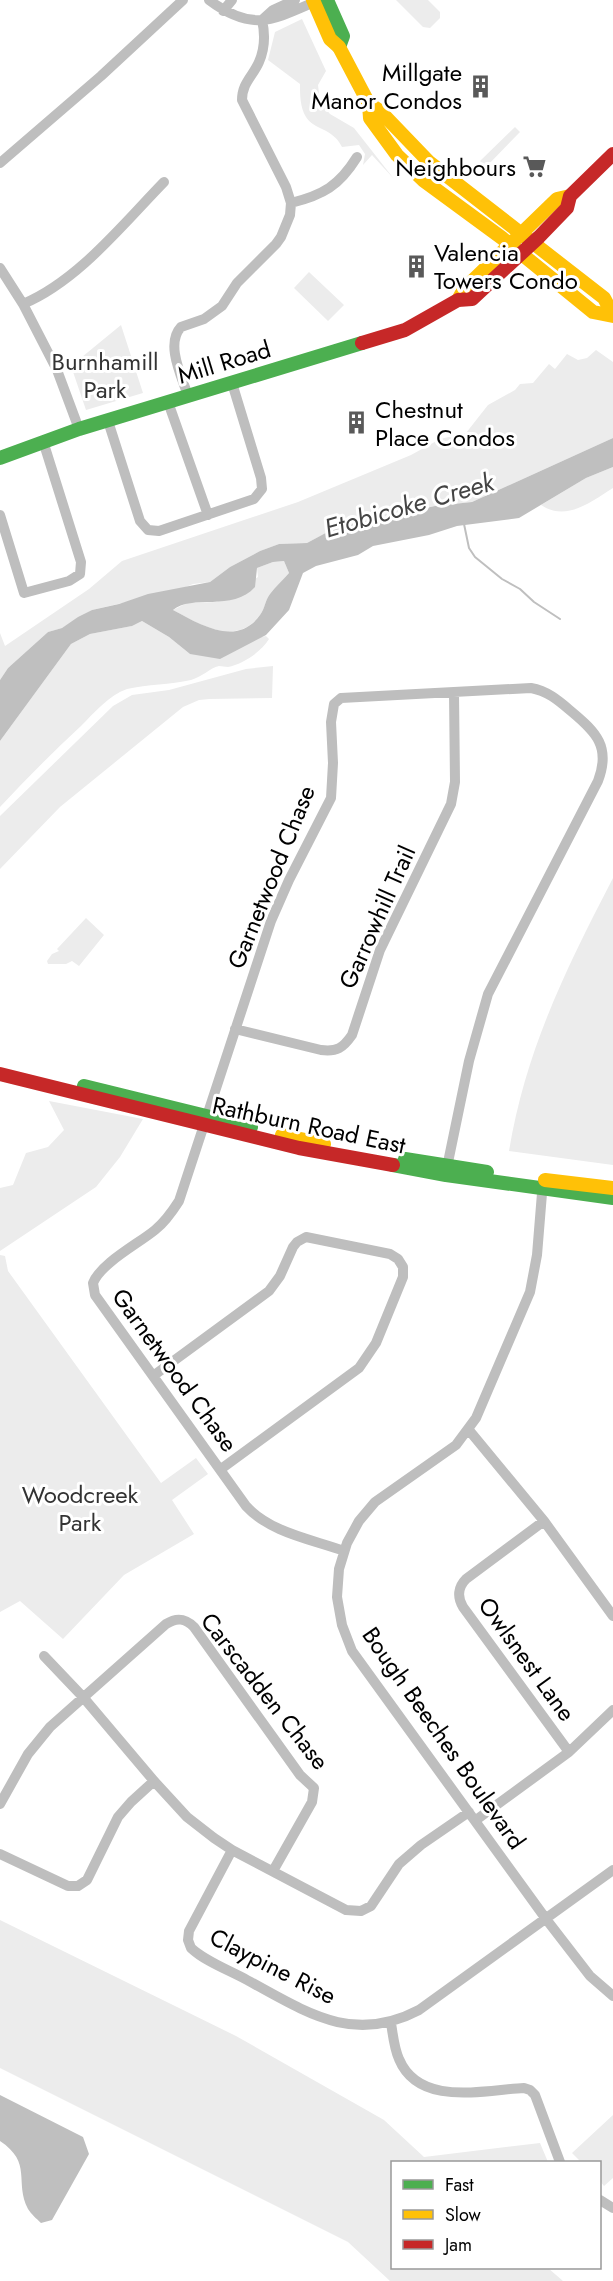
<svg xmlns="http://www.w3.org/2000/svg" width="613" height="2281" viewBox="0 0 613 2281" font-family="Jost,sans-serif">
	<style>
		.green { fill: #ececec }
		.water { fill: #bfbfbf; fill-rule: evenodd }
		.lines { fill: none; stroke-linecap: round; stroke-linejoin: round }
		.stream { stroke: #bfbfbf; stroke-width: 2 }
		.street { stroke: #bebebe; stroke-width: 10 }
		.fast { stroke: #4caf50; stroke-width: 14 }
		.slow { stroke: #ffc107; stroke-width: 14 }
		.jam { stroke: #c62828; stroke-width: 14 }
		.labels { text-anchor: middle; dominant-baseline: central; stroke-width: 6; stroke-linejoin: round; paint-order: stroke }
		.poi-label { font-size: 24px; fill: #000; stroke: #fff; text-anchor: end }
		.park-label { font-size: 24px; fill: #333; stroke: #fff }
		.street-label { font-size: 24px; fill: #000; stroke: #fff }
		.water-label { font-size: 26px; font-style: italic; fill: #444; stroke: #fff }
	</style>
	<rect width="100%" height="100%" fill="#fff"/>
	<path class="green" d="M396 0H428L440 12V18L430 28 423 27Z
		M302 19 326 71 318 85 320 102 330 114 354 128 394 179 372 155 363 165 365 154 359 145 342 147C333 128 314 130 306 117 300 107 300 95 300 84L268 60 275 32Z
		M515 127 520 132 486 167 480 161Z
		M309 272 344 305 328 321 294 288Z
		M121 325 143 393 86 410 71 366Z
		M596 350 613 362V438L472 502 435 506 333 529 307 543 279 544 260 551 230 567 210 582 193 584 179 590 92 610 62 628 48 632 8 668 0 680V633L5 646 89 589 122 561 298 502 411 455 440 439 466 433 488 405 515 390 520 384 533 383 549 364 555 369 567 354 578 360 587 358Z
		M613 467V488C591 502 566 522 541 505L586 478Z
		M284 561 289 573C283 580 275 587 270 594 265 600 265 609 260 615 236 647 201 625 173 610L187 603 217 602 258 577 257 568 273 562Z
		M142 621 169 637 190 654 266 636 269 639C261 652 243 664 228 667 225 667 222 666 219 666 210 668 202 677 191 680 170 685 148 684 127 689 109 695 94 713 81 726 53 752 26 779 0 807V741L71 644 90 634 132 626Z
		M273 666 272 698 209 699 199 700 183 707 60 807 0 869V816L113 706 132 695 169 690 246 669Z
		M613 878V1165L509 1151C526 1049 566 969 613 878Z
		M86 918 104 935 79 966 72 961 66 964H48L47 961 52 954 59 951 57 949Z
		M49 1101 143 1119 120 1157 96 1187 0 1251V1188L13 1185 26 1153 48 1147 64 1130Z
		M0 1255 5 1256 8 1271 161 1483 196 1458 208 1474 172 1500 194 1534 124 1575 63 1639 20 1601 0 1612Z
		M0 1920 236 2036 384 2120 424 2157 540 2143 548 2162H392V2268H548L563 2281H390L348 2242 0 2068Z
		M613 2115V2178L604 2186 600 2181V2162H581L572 2153Z"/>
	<path class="water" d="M613 438V467L586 478 519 518 457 526 429 535 373 546 358 555 316 566 303 573 289 610 266 635 220 659 190 654 169 637 142 621 132 626 90 634 71 644 0 741V680L8 668 48 632 62 628 78 617 92 610 119 604 148 594 210 582 230 567 260 551 279 544 307 543 333 529 359 523 435 506 472 502ZM284 561 289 573C283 580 275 587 270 594 265 600 265 609 260 615 237 647 201 625 173 610 191 594 233 612 255 587L257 568 273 562Z
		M0 2095 83 2137 89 2154 52 2220 41 2223C37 2219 31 2214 28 2209 14 2182 33 2163 0 2141Z"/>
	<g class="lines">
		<path class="stream" d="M464 524 469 548 475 557 502 579 520 589 534 602 560 619"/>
		<path class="street" d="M209 0C253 33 273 20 319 0
			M223 11 232 0
			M262 20 273 10 295 0
			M0 163 101 76 183 0
			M291 203C323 195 339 186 357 157
			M0 268 23 304 57 370 79 429
			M23 304C78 281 123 224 164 182
			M188 396C182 377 165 344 181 327L204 319 222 306 237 283 276 244 281 237 290 215 291 203 286 187 242 100C242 83 253 76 259 62 265 48 265 33 262 20
			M168 402 208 515
			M108 421 140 521 148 530 159 531 254 499 262 489 261 478 232 383
			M0 515 24 593 69 581 80 574 81 562 43 441
			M235 1029 321 1050C337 1052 343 1048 352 1035L380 950 451 804 455 782 454 693
			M543 1181 537 1255 530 1292 476 1418 456 1445 375 1502 359 1521 347 1543 339 1569 337 1597 342 1625 352 1651 546 1919 590 1976 613 1996
			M153 1376 269 1291 280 1276 293 1247 297 1242 306 1237 390 1254 398 1259 403 1267V1277L376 1343 359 1368 221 1469
			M468 1429 544 1521 613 1616
			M544 1521 466 1579C458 1587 457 1597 463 1607L569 1752
			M344 1551C311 1539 271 1533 246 1506L95 1295 93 1283C101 1263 138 1244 155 1230 165 1222 172 1212 179 1201L271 921 289 880 331 798 333 763 331 722 334 704 341 698 531 688C548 691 559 701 572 712 596 732 611 747 598 781L488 994 469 1061 446 1172
			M44 1656 83 1697 154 1781 187 1817 214 1838 232 1850 346 1910 361 1911 371 1906 399 1864 421 1845 469 1812
			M0 1804 28 1754 50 1727 166 1624C177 1617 185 1618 194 1627L300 1775 314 1788 312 1802 273 1871
			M476 1820 569 1752 613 1710
			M232 1850 189 1931 188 1940 191 1948C206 1962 229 1970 247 1980 306 2012 353 2045 419 2010L613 1870
			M0 1854 68 1886H78L87 1880 118 1817 131 1802 154 1781
			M391 2023C393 2035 394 2048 399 2059 419 2107 483 2090 524 2088L530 2090 535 2095 560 2162
			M600 2200 613 2208"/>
		<path class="fast" d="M327 0 343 36 339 47
			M0 458 79 429 362 343
			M84 1086 251 1127
			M405 1159 487 1172
			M393 1165 446 1175 613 1198"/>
		<path class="slow" d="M313 0 330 39 339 47 369 104 380 111 429 162 604 298 613 315
			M369 104 370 118 397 155 423 180 502 238 593 312 613 316
			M458 300 464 289 557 199 570 196
			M282 1135 324 1144
			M545 1180 613 1188"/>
		<path class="jam" d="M362 343 405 330 458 300 472 299 539 237 567 208 570 196 613 154
			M0 1074 299 1148 393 1165"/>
	</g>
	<defs>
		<symbol id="building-bare" viewBox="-9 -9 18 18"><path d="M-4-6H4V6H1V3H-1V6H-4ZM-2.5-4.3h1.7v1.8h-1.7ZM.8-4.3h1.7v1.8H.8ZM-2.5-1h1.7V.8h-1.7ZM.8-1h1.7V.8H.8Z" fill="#595959" stroke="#fff" stroke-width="2.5" paint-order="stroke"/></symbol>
		<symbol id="supermarket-bare" viewBox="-9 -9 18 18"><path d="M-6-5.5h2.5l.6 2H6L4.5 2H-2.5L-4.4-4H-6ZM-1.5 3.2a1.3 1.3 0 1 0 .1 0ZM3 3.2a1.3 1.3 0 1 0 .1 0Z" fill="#595959" stroke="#fff" stroke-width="2.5" paint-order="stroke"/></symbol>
	</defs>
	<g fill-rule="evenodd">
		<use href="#building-bare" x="464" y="70" width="33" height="33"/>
		<use href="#supermarket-bare" x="518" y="150" width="33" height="33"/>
		<use href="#building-bare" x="400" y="250" width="33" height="33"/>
		<use href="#building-bare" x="340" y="406" width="33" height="33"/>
	</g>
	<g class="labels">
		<g class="poi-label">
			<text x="462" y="72">Millgate<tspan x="462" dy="28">Manor Condos</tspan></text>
			<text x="516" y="167">Neighbours</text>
			<text x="434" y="252" text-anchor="start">Valencia<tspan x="434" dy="28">Towers Condo</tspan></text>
			<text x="375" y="409" text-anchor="start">Chestnut<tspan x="375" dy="28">Place Condos</tspan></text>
		</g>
		<g class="park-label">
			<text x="105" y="361">Burnhamill<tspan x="105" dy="28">Park</tspan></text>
			<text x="80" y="1494">Woodcreek<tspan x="80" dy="28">Park</tspan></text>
		</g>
		<g class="street-label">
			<text transform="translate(224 362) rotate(-17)">Mill Road</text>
			<text transform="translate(271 877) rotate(-68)">Garnetwood Chase</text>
			<text transform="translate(377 917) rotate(-66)">Garrowhill Trail</text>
			<text transform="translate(309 1125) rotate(12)">Rathburn Road East</text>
			<text transform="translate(175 1370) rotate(54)">Garnetwood Chase</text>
			<text transform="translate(527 1659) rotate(54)">Owlsnest Lane</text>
			<text transform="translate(265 1691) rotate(52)">Carscadden Chase</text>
			<text transform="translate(444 1738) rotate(55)">Bough Beeches Boulevard</text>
			<text transform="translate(273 1966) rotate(27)">Claypine Rise</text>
		</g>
		<g class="water-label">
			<text transform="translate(409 505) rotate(-16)">Etobicoke Creek</text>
		</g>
	</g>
	<rect x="391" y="2161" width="210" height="108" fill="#ffffff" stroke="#999999" stroke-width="1.5"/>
	<rect x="403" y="2180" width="30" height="9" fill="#4caf50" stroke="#999999" stroke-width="1.5"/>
	<text x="445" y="2191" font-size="18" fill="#000000">Fast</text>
	<rect x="403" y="2210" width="30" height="9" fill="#ffc107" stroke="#999999" stroke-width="1.5"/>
	<text x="445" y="2221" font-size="18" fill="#000000">Slow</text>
	<rect x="403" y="2240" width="30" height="9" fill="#c62828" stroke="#999999" stroke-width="1.5"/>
	<text x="445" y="2251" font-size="18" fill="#000000">Jam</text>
</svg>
